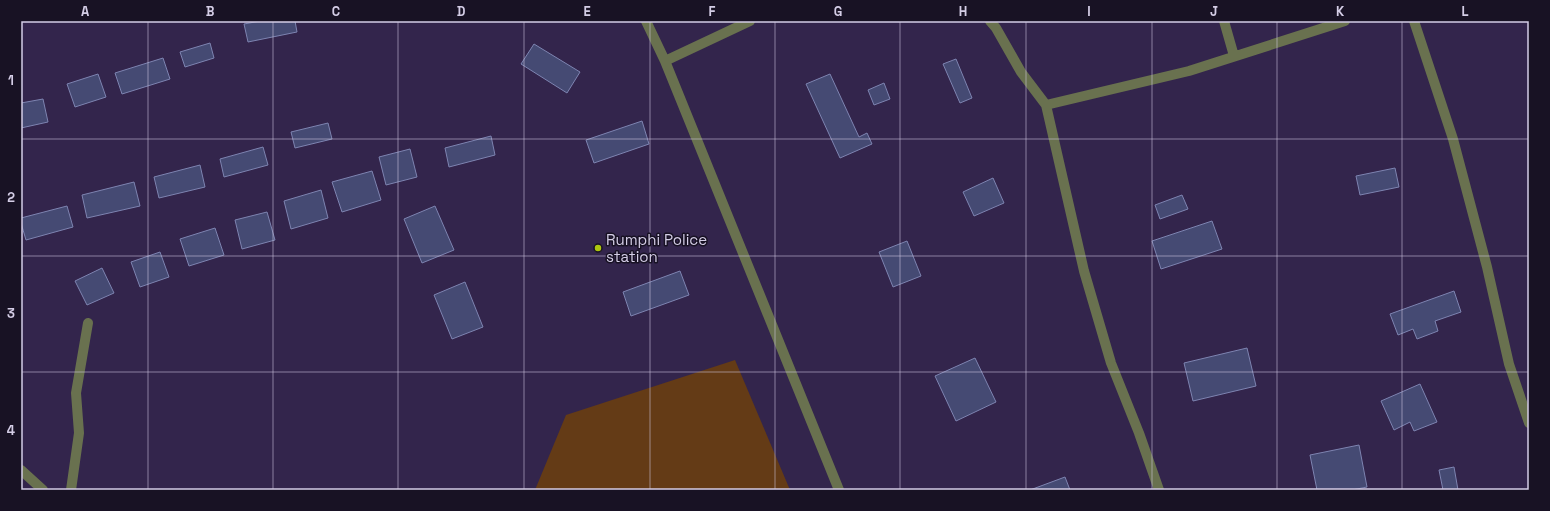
<svg xmlns="http://www.w3.org/2000/svg" width="1550" height="511" viewBox="0 0 1550 511" font-family="'Space Grotesk',sans-serif">
	<style>
		.green { fill: #643b16 }
		.building { fill: #454a73; stroke: #7e84b1 }
		.lines { fill: none; stroke-linecap: round; stroke-linejoin: round }
		.minor { stroke: #69714f; stroke-width: 10 }
		.grid { fill: none; stroke: #d4cde6; stroke-width: 1; stroke-opacity: 0.55 }
		.poi-dot { fill: #adc60f; stroke: #181224; stroke-width: 1.5 }
		.labels { text-anchor: middle; dominant-baseline: central; stroke-width: 3; stroke-linejoin: round; paint-order: stroke }
		.poi-label { font-size: 15px; fill: #d4cde6; stroke: #181224; text-anchor: start }
		.neatline { fill: none; stroke: #d4cde6; stroke-width: 1.5 }
		.grid-label { font-size: 13px; text-anchor: middle; font-weight: bold; fill: #d4cde6 }
	</style>
	<rect width="100%" height="100%" fill="#33254c"/>
	<path class="green" d="M735 360 790 490H535L566 415Z"/>
	<path class="building" d="M260 21H295L297 32 248 42 244 24Z
		M210 43 214 58 185 67 180 52Z
		M534 44 580 72 567 93 521 64Z
		M163 58 170 79 122 94 115 73Z
		M956 59 972 98 960 103 943 64Z
		M98 74 106 97 75 107 67 84Z
		M830 74 859 137 867 133 872 144 840 158 806 84Z
		M884 83 890 99 874 105 868 90Z
		M43 99 48 122 21 128V103Z
		M642 121 649 144 594 163 586 140Z
		M328 123 332 139 295 148 291 132Z
		M491 136 495 155 449 167 445 148Z
		M263 147 268 165 224 177 220 159Z
		M410 149 417 177 386 185 379 157Z
		M200 165 205 187 159 198 154 177Z
		M1395 168 1399 187 1360 195 1356 176Z
		M372 171 381 200 342 212 332 182Z
		M993 178 1004 203 974 216 963 192Z
		M134 182 140 206 87 218 82 195Z
		M321 190 328 218 291 229 284 201Z
		M1182 195 1188 209 1160 219 1155 205Z
		M67 206 73 227 26 240 21 223V218Z
		M435 206 454 250 422 263 404 219Z
		M267 212 275 240 242 249 235 220Z
		M1212 221 1222 249 1161 269 1152 241Z
		M215 228 224 255 189 266 180 239Z
		M907 241 921 276 893 287 879 252Z
		M160 252 169 277 140 287 131 262Z
		M102 268 114 293 87 305 75 281Z
		M680 271 689 295 631 316 623 292Z
		M465 282 483 327 452 339 434 295Z
		M1454 291 1461 312 1435 321 1438 331 1417 339 1413 329 1398 335 1390 314Z
		M1247 348 1256 386 1193 401 1184 363Z
		M975 358 996 402 956 421 935 376Z
		M1420 384 1437 422 1414 431 1410 422 1394 430 1381 401Z
		M1359 445 1367 487 1352 490H1317L1310 455Z
		M1454 467 1458 490H1443L1439 470Z
		M1065 477 1070 490H1030Z"/>
	<g class="lines">
		<path class="minor" d="M646 21 665 61 839 490
			M990 21 996 28 1021 72 1046 105 1084 271 1111 363 1139 433 1159 490
			M1224 21 1234 56
			M1414 21 1453 139 1487 267 1509 364 1529 423
			M665 61 750 21
			M1046 105 1189 71 1345 21
			M21 470 43 490
			M71 490 79 433 76 393 88 323"/>
	</g>
	<path class="grid" d="M148 21V490M273 21V490M398 21V490M524 21V490M650 21V490M775 21V490M900 21V490M1026 21V490M1152 21V490M1277 21V490M1402 21V490M21 139H1529M21 256H1529M21 372H1529"/>
	<circle class="poi-dot" cx="598" cy="248" r="4"/>
	<g class="labels">
		<g class="poi-label">
			<text x="606" y="239">Rumphi Police<tspan x="606" dy="17">station</tspan></text>
		</g>
	</g>
	<rect width="1550" height="511" fill="none" stroke="#181224" stroke-width="44"/>
	<rect x="22" y="22" width="1506" height="467" class="neatline"/>
	<g class="grid-label">
		<text x="85" y="16">A</text>
		<text x="210" y="16">B</text>
		<text x="336" y="16">C</text>
		<text x="461" y="16">D</text>
		<text x="587" y="16">E</text>
		<text x="712" y="16">F</text>
		<text x="838" y="16">G</text>
		<text x="963" y="16">H</text>
		<text x="1089" y="16">I</text>
		<text x="1214" y="16">J</text>
		<text x="1340" y="16">K</text>
		<text x="1465" y="16">L</text>
		<text x="11" y="85">1</text>
		<text x="11" y="202">2</text>
		<text x="11" y="318">3</text>
		<text x="11" y="435">4</text>
	</g>
</svg>
